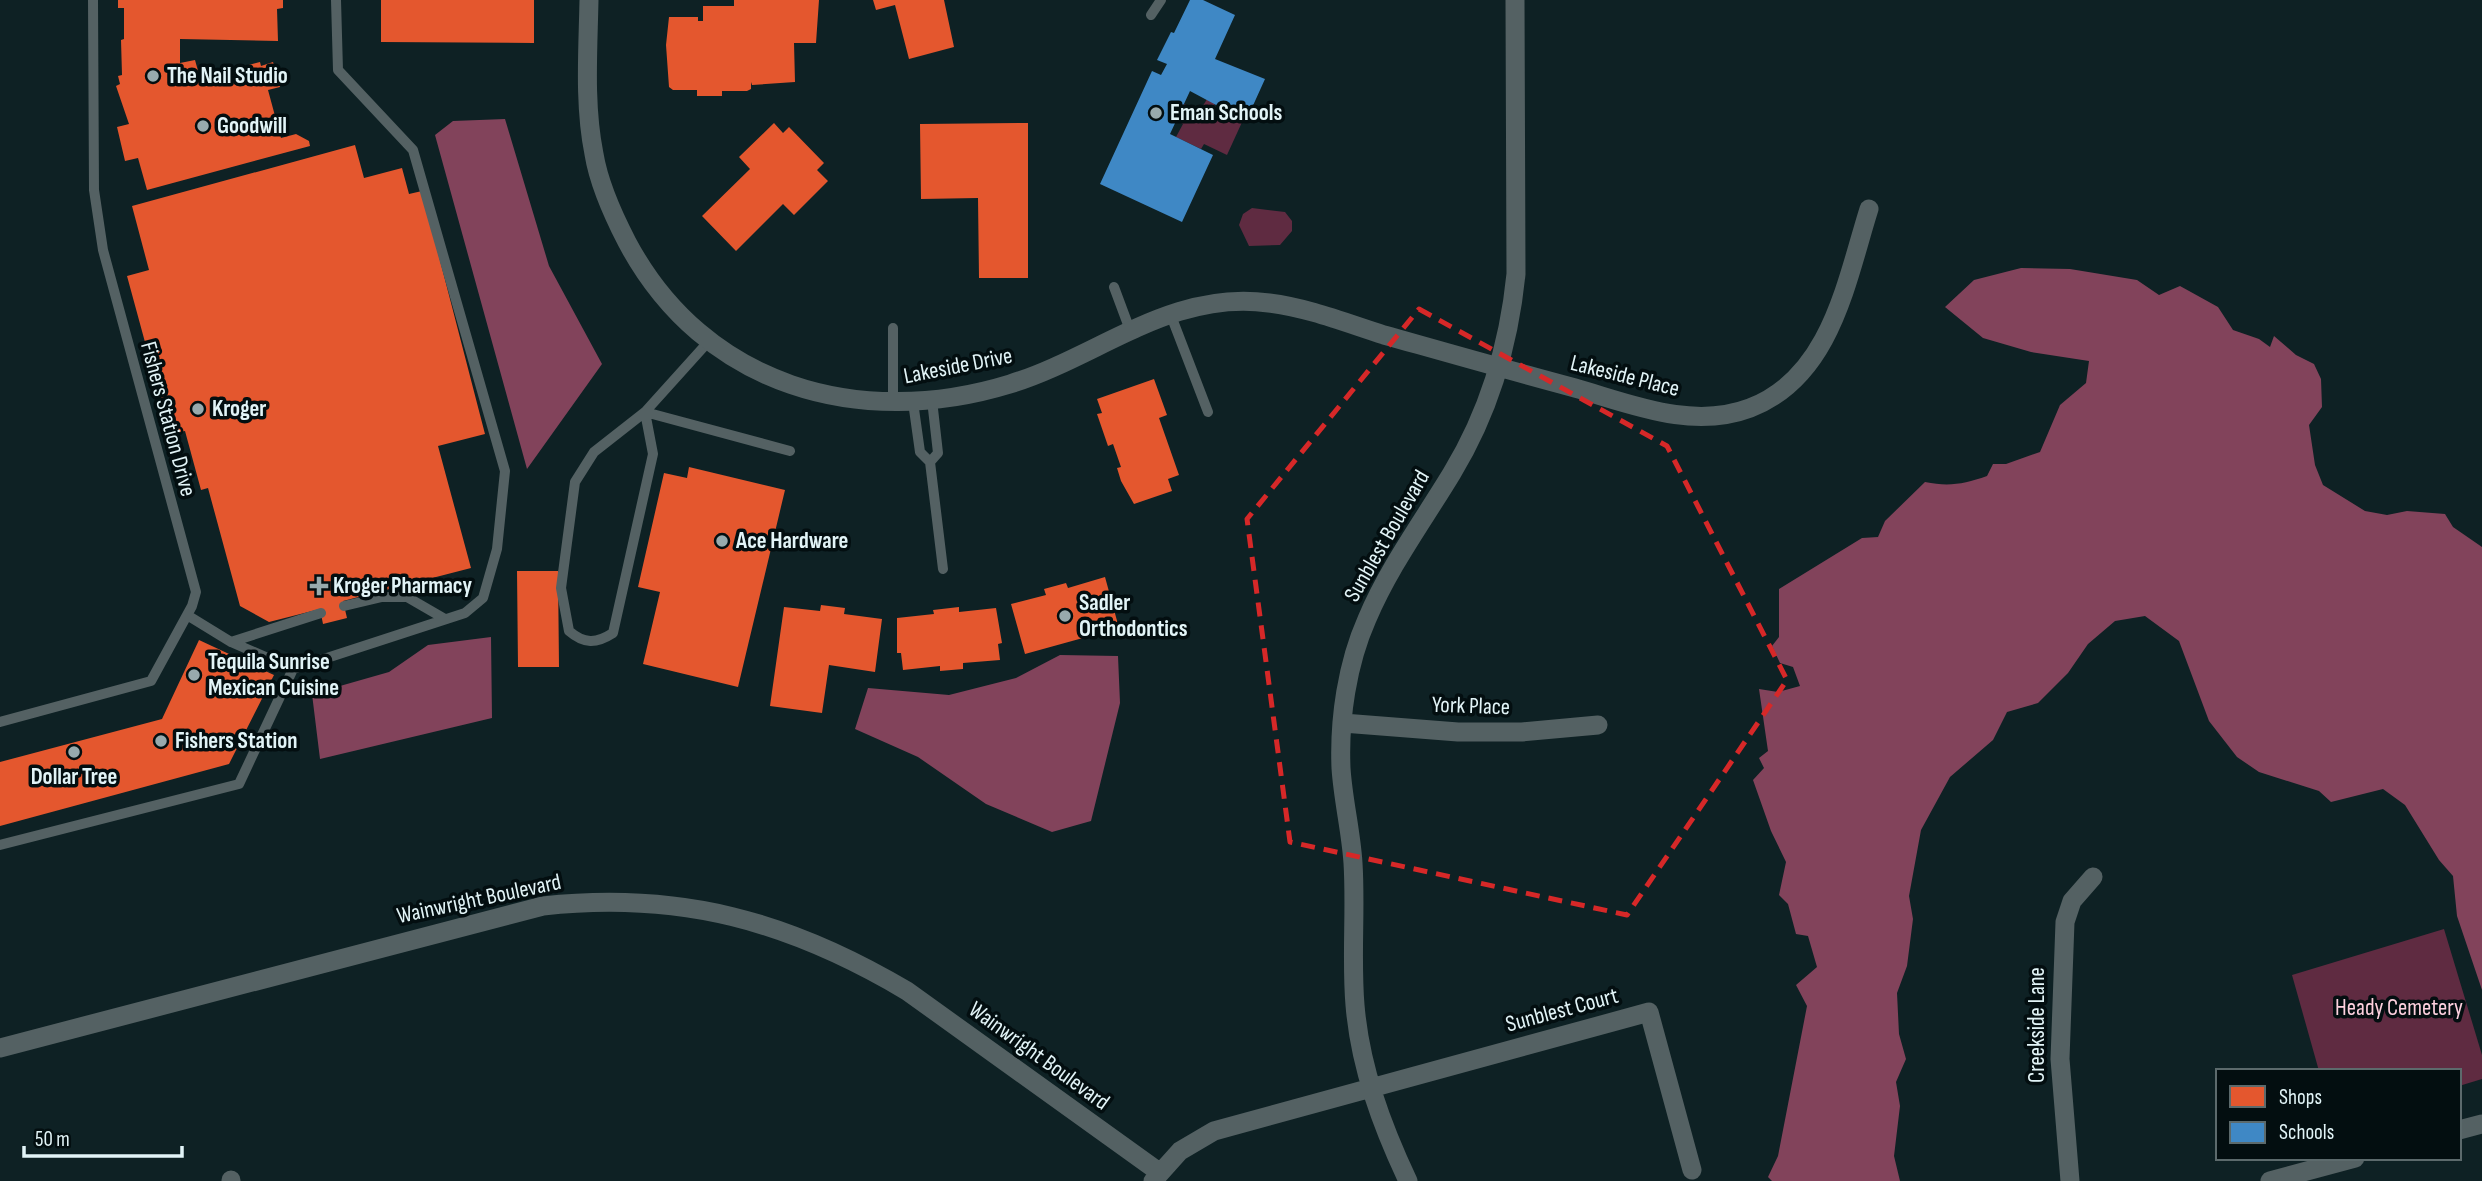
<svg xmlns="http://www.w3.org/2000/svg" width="2482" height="1181" viewBox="0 0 2482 1181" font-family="'Sofia Sans Condensed',sans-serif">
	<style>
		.green { fill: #5f2b41 }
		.water { fill: #82435b }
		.shops { fill: #e4572e }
		.schools { fill: #3f88c5 }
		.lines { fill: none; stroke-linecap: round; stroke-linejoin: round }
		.lane { stroke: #546163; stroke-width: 10 }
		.street { stroke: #546163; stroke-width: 19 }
		.marked { fill: none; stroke: #d62828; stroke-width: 5; stroke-dasharray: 14 9; stroke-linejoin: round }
		.poi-dot { fill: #98aaad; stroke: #030e10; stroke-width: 2.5 }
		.labels { text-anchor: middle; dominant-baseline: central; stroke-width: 7; stroke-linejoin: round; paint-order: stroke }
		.poi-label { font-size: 23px; font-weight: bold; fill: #e2f4f7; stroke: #030e10; text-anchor: start }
		.street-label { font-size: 23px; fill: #e2f4f7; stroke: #030e10 }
		.park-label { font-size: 23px; fill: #fed1df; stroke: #030e10 }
	</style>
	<rect width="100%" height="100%" fill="#0e2124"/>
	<path class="green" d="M1207 99 1215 103 1214 106 1243 120 1227 155 1204 144 1201 149 1176 137 1183 124 1176 120 1184 104 1200 111Z
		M1252 208 1285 212 1292 221V231L1280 245 1249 246 1239 225 1243 214Z
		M2444 929 2482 1055V1079L2459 1086V1071H2319L2292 975Z"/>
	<path class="water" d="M505 119 549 266 602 364 527 469 435 135 453 121Z
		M2021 268 2070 269 2137 280 2159 295 2180 286 2218 307 2233 330 2259 339 2270 347 2274 336 2296 355 2314 364 2321 379 2322 407 2309 425 2315 465 2323 485 2365 511 2387 515 2407 511 2445 514 2453 527 2482 547V990L2457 916 2453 876 2439 860 2405 805 2383 789 2331 802 2319 791 2259 772 2237 757 2209 721 2179 641 2145 616 2115 621 2088 644 2068 673 2038 703 2007 712 1993 740 1950 777 1921 830 1909 896 1913 919 1907 966 1897 993 1899 1034 1906 1059 1896 1082 1900 1106 1894 1156 1900 1181H1772L1768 1177 1778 1156 1807 1006 1796 985 1817 967 1808 936 1796 934 1788 904 1779 895 1786 862 1771 831 1753 780 1764 768 1759 758 1768 751 1759 689 1778 692 1800 686 1793 667 1780 663 1772 646 1779 637V589L1862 538 1878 537 1885 521 1925 482C1949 487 1964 484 1987 476L1993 464H2006L2040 452 2060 405 2086 383 2089 361 2031 352 1983 338 1945 307 1974 280Z
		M491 637 492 718 320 759 312 694 389 672 428 645Z
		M1060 655 1118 656 1120 703 1091 821 1052 832 986 804 918 757 855 729 868 688 949 695 1016 678Z"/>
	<path class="shops" d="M118 0H283V8L277 9 278 41 180 39V63L195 60 200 78 260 62 261 66 273 62 280 87 268 90 281 138 296 134 309 141 310 146 147 190 138 158 125 161 117 127 129 124 116 86 120 84 118 76 122 75 121 40 124 39V8H118Z
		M381 0H534V43L381 42Z
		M734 0H819L816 43H794L795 82 752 85 751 82V89L747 91H722V96H697V90H673L669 87 666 45 669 17H698V21H703V6H734Z
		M873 0H944L954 47 909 59 895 5 876 10Z
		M774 123 783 133 789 127 824 163 817 170 828 181 794 215 783 204 736 251 702 216 750 169 739 157Z
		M1028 123V278H979L978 198 921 199 920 124Z
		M355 145 364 178 402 168 409 194 422 191 485 434 438 446 471 568 343 601 347 618 323 624 320 609 269 622 240 606 208 488 201 490 185 431 170 434 127 276 149 270 132 206Z
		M1154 379 1167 415 1159 418 1179 475 1168 479 1172 491 1134 504 1121 481 1117 468 1121 467 1113 444 1108 446 1097 414 1102 413 1097 399Z
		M689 467 785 490 738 687 643 664 660 592 638 587 664 473 687 478Z
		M517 571H558L559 667H518Z
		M1105 577 1119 628 1025 654 1011 604 1046 595 1044 589 1066 583 1068 588Z
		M821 605 845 608 844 614 882 619 875 672 829 665 822 713 770 706 784 607 820 611Z
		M959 607V612L996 608 1002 643 998 644 1000 660 963 663V669L940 671V666L903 670 901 653H897V618L934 614 933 610Z
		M199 640 274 675 229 764 0 826V762L162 719Z"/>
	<path class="schools" d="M1190 0H1203L1235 15 1215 59 1265 79 1246 121 1190 91 1170 134 1213 155 1182 222 1100 184 1152 71 1161 75 1167 64 1157 60 1171 32 1174 33Z"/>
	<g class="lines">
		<path class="lane" d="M1151 15 1161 0
			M1114 287 1130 330
			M1170 313 1208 412
			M893 328V403
			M709 341 645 412 594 452 575 482 561 588 569 631C584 644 596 644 613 633L653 454 645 412 790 451
			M913 402 920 452 930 462 938 453 932 400
			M930 462 943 569
			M344 606 382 597H407L445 619
			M231 642 321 613
			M293 669 465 613 483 598 497 549 505 471 413 150 338 70 336 0
			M0 722 151 681 192 606 196 592 103 250 94 190 93 0
			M0 845 239 784 293 669 231 642 187 615"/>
		<path class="street" d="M589 0C588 51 584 104 594 154 599 185 613 215 627 242 704 387 860 430 1010 384 1098 357 1172 289 1269 303 1309 308 1346 323 1384 335 1448 353 1511 371 1575 388 1631 404 1692 430 1750 408 1831 377 1846 282 1869 209
			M1343 723 1458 732H1522L1598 725
			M0 1048 543 906C680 891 789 921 907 991L1159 1172
			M2459 1130 2482 1124
			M231 1180V1181
			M1153 1181 1180 1151 1214 1131 1649 1012 1692 1170
			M1408 1181C1382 1126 1360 1067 1355 1005 1351 958 1356 910 1353 863 1351 831 1343 800 1341 768 1339 719 1347 664 1367 619 1389 567 1423 521 1452 473 1489 412 1509 344 1516 274L1515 0
			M2070 1181 2060 1059 2065 922 2072 901 2093 877
			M2270 1181 2355 1158"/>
	</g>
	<path class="marked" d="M1419 309 1667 446 1787 680 1627 915 1290 842 1247 519Z"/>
	<g class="poi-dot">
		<circle cx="153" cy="76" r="7"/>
		<circle cx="1156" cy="113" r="7"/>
		<circle cx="203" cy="126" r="7"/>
		<circle cx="198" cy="409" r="7"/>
		<circle cx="722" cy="541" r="7"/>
		<path d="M315.5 575.5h7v7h7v7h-7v7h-7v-7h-7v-7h7z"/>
		<circle cx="1065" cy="616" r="7"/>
		<circle cx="194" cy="675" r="7"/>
		<circle cx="161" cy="741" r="7"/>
		<circle cx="74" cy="752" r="7"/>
	</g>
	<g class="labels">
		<g class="poi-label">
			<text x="167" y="76">The Nail Studio</text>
			<text x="1170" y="113">Eman Schools</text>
			<text x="217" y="126">Goodwill</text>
			<text x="212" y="409">Kroger</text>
			<text x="736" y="541">Ace Hardware</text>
			<text x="333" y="586">Kroger Pharmacy</text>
			<text x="1079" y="603">Sadler<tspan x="1079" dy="26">Orthodontics</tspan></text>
			<text x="208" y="662">Tequila Sunrise<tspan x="208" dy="26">Mexican Cuisine</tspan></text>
			<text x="175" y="741">Fishers Station</text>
			<text x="74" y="777" text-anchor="middle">Dollar Tree</text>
		</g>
		<g class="street-label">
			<text transform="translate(958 366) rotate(-11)">Lakeside Drive</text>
			<text transform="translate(1625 376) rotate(14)">Lakeside Place</text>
			<text transform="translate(168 419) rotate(75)">Fishers Station Drive</text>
			<text transform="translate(1387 536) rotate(-60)">Sunblest Boulevard</text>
			<text transform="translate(1471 706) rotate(2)">York Place</text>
			<text transform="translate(479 899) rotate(-12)">Wainwright Boulevard</text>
			<text transform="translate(1562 1010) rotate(-15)">Sunblest Court</text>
			<text transform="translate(2037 1025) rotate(-90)">Creekside Lane</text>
			<text transform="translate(1039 1056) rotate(36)">Wainwright Boulevard</text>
		</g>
		<g class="park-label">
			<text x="2399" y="1008">Heady Cemetery</text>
		</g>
	</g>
	<rect x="2216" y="1069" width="245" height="91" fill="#030e10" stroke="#5c6a6c" stroke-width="2"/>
	<rect x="2230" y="1086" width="35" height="21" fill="#e4572e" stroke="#5c6a6c" stroke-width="2"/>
	<text x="2279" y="1104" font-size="21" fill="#e2f4f7">Shops</text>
	<rect x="2230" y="1122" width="35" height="21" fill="#3f88c5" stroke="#5c6a6c" stroke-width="2"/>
	<text x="2279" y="1139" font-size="21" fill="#e2f4f7">Schools</text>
	<path d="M24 1146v10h158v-10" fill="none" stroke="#e2f4f7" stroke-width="3.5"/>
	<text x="35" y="1146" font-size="21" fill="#e2f4f7" stroke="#030e10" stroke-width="5" paint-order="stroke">50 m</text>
</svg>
